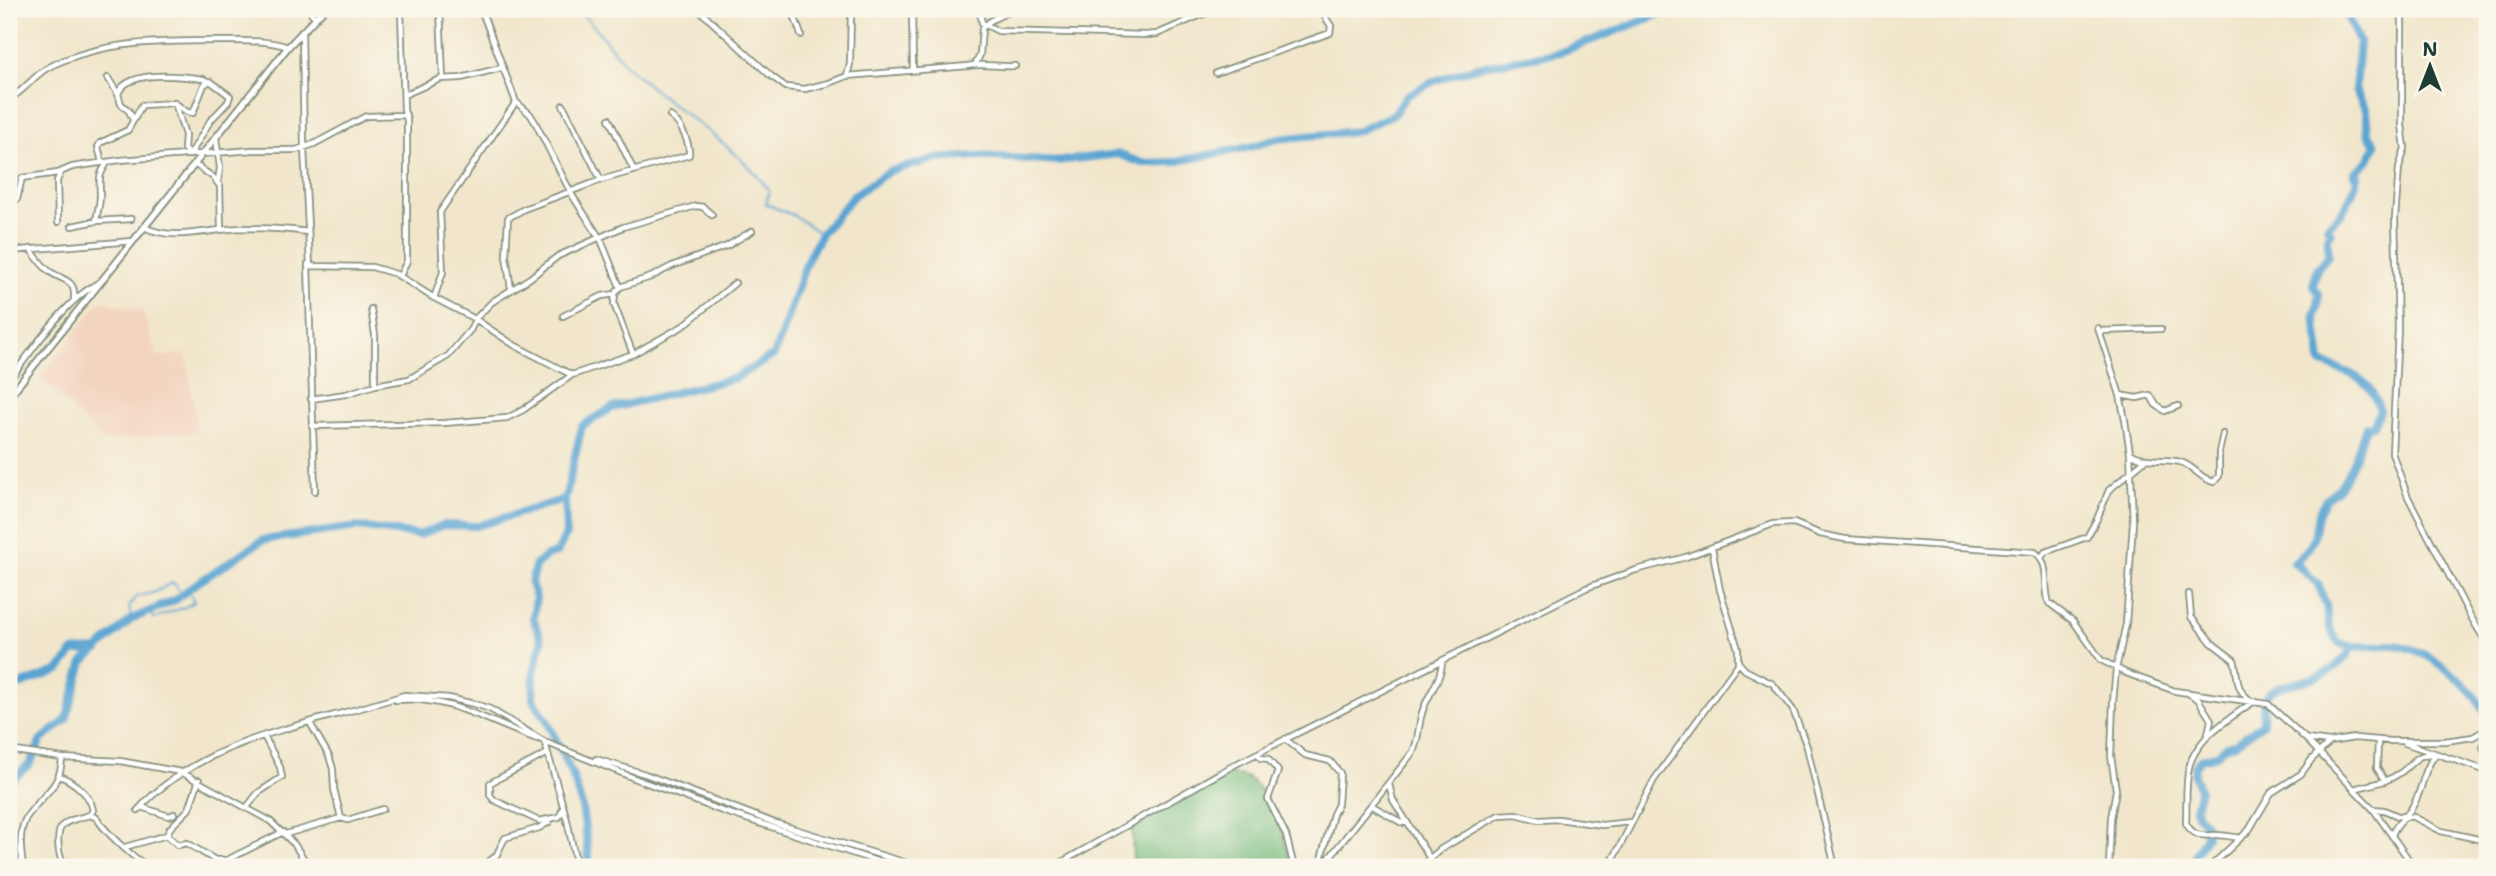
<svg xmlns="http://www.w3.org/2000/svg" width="2496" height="876" viewBox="0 0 2496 876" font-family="'Shantell Sans',sans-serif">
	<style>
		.built { fill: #f3d4bf }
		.forest { fill: #77bb7e; stroke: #4b7c59; stroke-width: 2 }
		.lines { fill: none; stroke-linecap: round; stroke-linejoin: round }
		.stream { stroke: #5aa4d2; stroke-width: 2 }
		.river { stroke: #5aa4d2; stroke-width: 8 }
		.minor-casing { stroke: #889280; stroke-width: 8 }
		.major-casing { stroke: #889280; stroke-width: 9 }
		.minor { stroke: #fff; stroke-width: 4.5 }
		.major { stroke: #fff; stroke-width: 5 }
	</style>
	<rect width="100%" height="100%" fill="#fbf7ec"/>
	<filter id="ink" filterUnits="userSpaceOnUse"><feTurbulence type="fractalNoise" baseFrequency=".0143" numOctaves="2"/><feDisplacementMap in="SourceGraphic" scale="14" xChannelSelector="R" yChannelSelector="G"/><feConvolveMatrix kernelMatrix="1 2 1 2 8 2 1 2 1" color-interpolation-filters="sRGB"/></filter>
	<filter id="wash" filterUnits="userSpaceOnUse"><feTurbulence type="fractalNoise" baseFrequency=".00686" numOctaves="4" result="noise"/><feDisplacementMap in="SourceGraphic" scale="28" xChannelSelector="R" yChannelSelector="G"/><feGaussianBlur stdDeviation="1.57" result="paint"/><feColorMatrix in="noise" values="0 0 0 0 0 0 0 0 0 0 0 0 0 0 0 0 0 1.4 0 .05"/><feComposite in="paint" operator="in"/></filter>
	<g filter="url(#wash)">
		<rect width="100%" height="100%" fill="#f1e6cb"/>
		<path class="built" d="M100 301 142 310 157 356 186 354 198 432 103 441 40 377Z"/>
		<path class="forest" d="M1226 774C1231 775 1238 775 1243 776 1267 784 1288 844 1291 867H1136L1133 861 1132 827Z"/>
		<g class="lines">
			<path class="stream" d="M575 9C596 23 608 47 626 65 672 110 729 138 769 190L766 204 795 216 821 234
				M149 611 154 619C168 611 181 611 194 602L188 589
				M132 619 129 607 137 596 153 593 172 583 175 584 181 595"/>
			<path class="river" d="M2344 9 2359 42 2355 90 2366 110 2368 134 2376 144 2369 160 2355 172V176H2358C2354 191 2346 209 2335 219 2332 222 2329 224 2327 227L2331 232 2328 237V256L2317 269 2313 286 2319 293 2318 306 2315 315 2321 362C2336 370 2360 373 2370 389 2374 395 2377 403 2380 410L2373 426H2366C2362 440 2349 476 2340 486 2336 491 2329 495 2325 501 2308 526 2326 537 2294 562L2318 584 2326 605 2329 626 2338 643C2355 650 2373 644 2392 645 2421 646 2452 671 2471 692 2477 699 2481 707 2487 714
				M565 499 566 534 557 553 546 556 535 566 531 584 536 597 533 618 542 641 534 672 533 699 546 719 572 774 582 806 590 867
				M9 689 59 670 74 651 98 650
				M9 782 30 764 41 740 66 720 83 662 132 619 177 599 191 587 263 540 357 527 419 535 444 525 477 526 565 499 582 426 612 408 735 378 774 355 808 258 821 234 854 195 890 171 935 159 978 156 1059 161 1118 154 1142 163 1173 162 1250 147 1277 139 1358 131 1394 114 1406 96 1434 81 1477 67 1561 52 1673 9
				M2189 867 2206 836 2205 824 2198 816 2195 808 2200 790 2194 775 2195 766 2201 759 2217 755 2226 746 2235 744 2263 723C2264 715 2262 703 2266 696 2276 679 2329 688 2351 649"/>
		</g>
	</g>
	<g filter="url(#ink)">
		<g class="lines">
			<defs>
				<path id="minor" d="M308 9 315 17
					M440 9 443 78
					M481 9 516 102 530 114 535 122 572 195 601 240 620 287
					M698 9 771 76 786 87 805 89 829 83 847 76 850 64 851 9
					M792 9 801 35
					M912 9 913 70
					M979 9 982 23 998 31 1146 35 1157 34 1215 9
					M2402 9V125L2405 148 2399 168 2395 218 2398 329 2392 453 2408 497 2468 612 2487 644
					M302 31 304 148 310 266 372 267 396 274 434 298 475 319 514 345 572 375
					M976 63 980 55 982 28 990 21 1013 9
					M1216 73 1330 33 1331 26 1320 9
					M847 76 968 66C980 63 999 67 1015 66
					M108 78 118 94 121 104 129 111 133 120
					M118 94C127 69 182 76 203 79L207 81
					M404 95 440 79 461 78 501 68
					M9 99C25 91 34 74 51 66 104 40 167 41 224 41 246 41 268 40 288 47
					M563 105 601 180
					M609 119 634 171
					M216 138 220 168 218 181
					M102 162 98 147 100 143 128 130 142 105 175 103 187 112 193 113 204 85 210 81 230 96 228 102 210 121 190 155 184 149 185 135 175 103
					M194 164 213 177 220 186 221 230
					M9 199H17L22 178 58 173 72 167 120 160 253 150H296L314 144 366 116 406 115
					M96 221C97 213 100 204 100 196 100 179 97 177 108 162
					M58 222 57 181 61 172
					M72 226 96 221 131 219
					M144 227C174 242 209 229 242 228 264 228 286 229 308 232
					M30 249C36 256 42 266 49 271 62 281 76 278 74 299
					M9 251 133 241
					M308 264 315 491
					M400 276 407 261V120L404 110 401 9
					M511 289 506 256 508 218 524 209 601 180 689 155C690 143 681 123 670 116
					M434 298 443 272 440 212 516 102
					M371 309 375 335V385
					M563 316 602 296 615 294
					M2098 328 2120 395 2125 420 2130 453 2133 522 2126 624 2116 669 2113 702 2111 756 2116 790 2111 818 2109 867
					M2099 331 2161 329
					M633 354 614 304 615 294 620 287 651 277 672 266 727 246 752 231
					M9 380C34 349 65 299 100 282
					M2120 395 2137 398 2150 395 2156 405 2165 411 2178 406
					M311 399 346 394 375 385 409 379 448 356 471 329 475 319 492 302 530 278 558 256 623 227 696 206 703 207 712 215
					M312 426 444 423 507 418 523 410 572 375 633 354 683 326 735 283
					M2130 453C2146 463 2163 458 2180 462 2193 465 2200 479 2214 482L2219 476V452L2223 434
					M2487 557 2482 586 2487 639
					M2041 558 2045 552 2087 537 2097 519 2109 490 2145 460
					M2189 594 2191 617 2212 643 2234 660C2239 677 2234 688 2250 700
					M1739 663 1745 670 1773 684 1793 710 1807 747 1835 867
					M2188 693 2198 699 2211 720 2208 734
					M396 700C448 695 490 723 537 739
					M2487 731 2483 747 2487 758
					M1285 739 1305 755 1330 761 1340 773 1338 804 1333 814 1319 867
					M2307 739 2329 742
					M2378 740 2377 768 2385 781
					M545 743 567 820 577 867
					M2405 743 2487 771
					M9 750 62 758 120 761 181 772 270 821 294 844 309 867
					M548 753 490 783V795L494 800 539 821 559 817 563 809
					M1258 754 1261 758 1268 759 1278 771 1268 799 1286 835 1294 867
					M596 759 645 774 775 823 920 867
					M60 776C74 782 90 794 93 810L90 815C65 822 55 821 59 851 60 858 63 860 61 867
					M199 780 189 809 170 828 167 835 178 845 187 843 215 860H227L283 832
					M1389 784 1393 800 1429 857
					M2354 789C2370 784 2386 783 2400 773 2412 765 2415 754 2432 754
					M1371 805 1402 823 1407 822
					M141 807 169 816 174 814
					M247 807 258 793 282 777 280 767 264 736
					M2374 809 2384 810 2398 816 2414 817 2441 831 2487 841
					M138 810C204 736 315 725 404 695L449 698 478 705 490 709 545 742 644 782 722 811 895 867
					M90 815 97 818C104 831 136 861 150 867
					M341 818 348 820 383 809
					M286 834 341 818 334 789 333 769 329 756 310 723
					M2392 836C2395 823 2405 819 2411 809 2423 792 2422 770 2436 754
					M2240 838C2233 837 2224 835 2216 835 2202 836 2193 837 2186 823 2187 805 2185 785 2189 767 2197 736 2230 719 2254 701
					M125 847 167 835
					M23 867C21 852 18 833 26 818 40 795 61 789 62 758
					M482 867 496 856 505 838 539 828 549 822
					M1053 867 1236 764 1586 588 1636 570 1686 557 1773 524 1794 523 1820 534 1845 539 2035 552C2051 564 2043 586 2049 603L2073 621 2101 660 2126 673 2175 691 2268 704 2306 739 2373 809 2414 867
					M1322 867 1413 752C1419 740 1418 726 1422 713 1427 695 1442 680 1442 661
					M1420 867 1441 849 1499 815 1516 814 1539 820 1558 819 1602 825 1631 822
					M1609 867 1654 780 1738 664V649L1720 590 1712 548
					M2210 867 2249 830 2271 793 2301 774 2312 759 2330 742 2354 738 2391 741H2445L2473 737 2487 729"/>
				<path id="major" d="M9 397 288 47 324 9"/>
			</defs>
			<use href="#minor" class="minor-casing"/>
			<use href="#major" class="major-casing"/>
			<use href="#minor" class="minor"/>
			<use href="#major" class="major"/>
		</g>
	</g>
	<rect width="2496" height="876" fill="none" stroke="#fbf7ec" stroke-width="35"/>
	<g transform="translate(2430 66)" stroke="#fbf7ec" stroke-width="5" paint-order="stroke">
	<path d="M0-5L12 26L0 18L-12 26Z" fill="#1f3d34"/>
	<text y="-10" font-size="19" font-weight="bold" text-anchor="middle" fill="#1f3d34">N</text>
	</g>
</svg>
